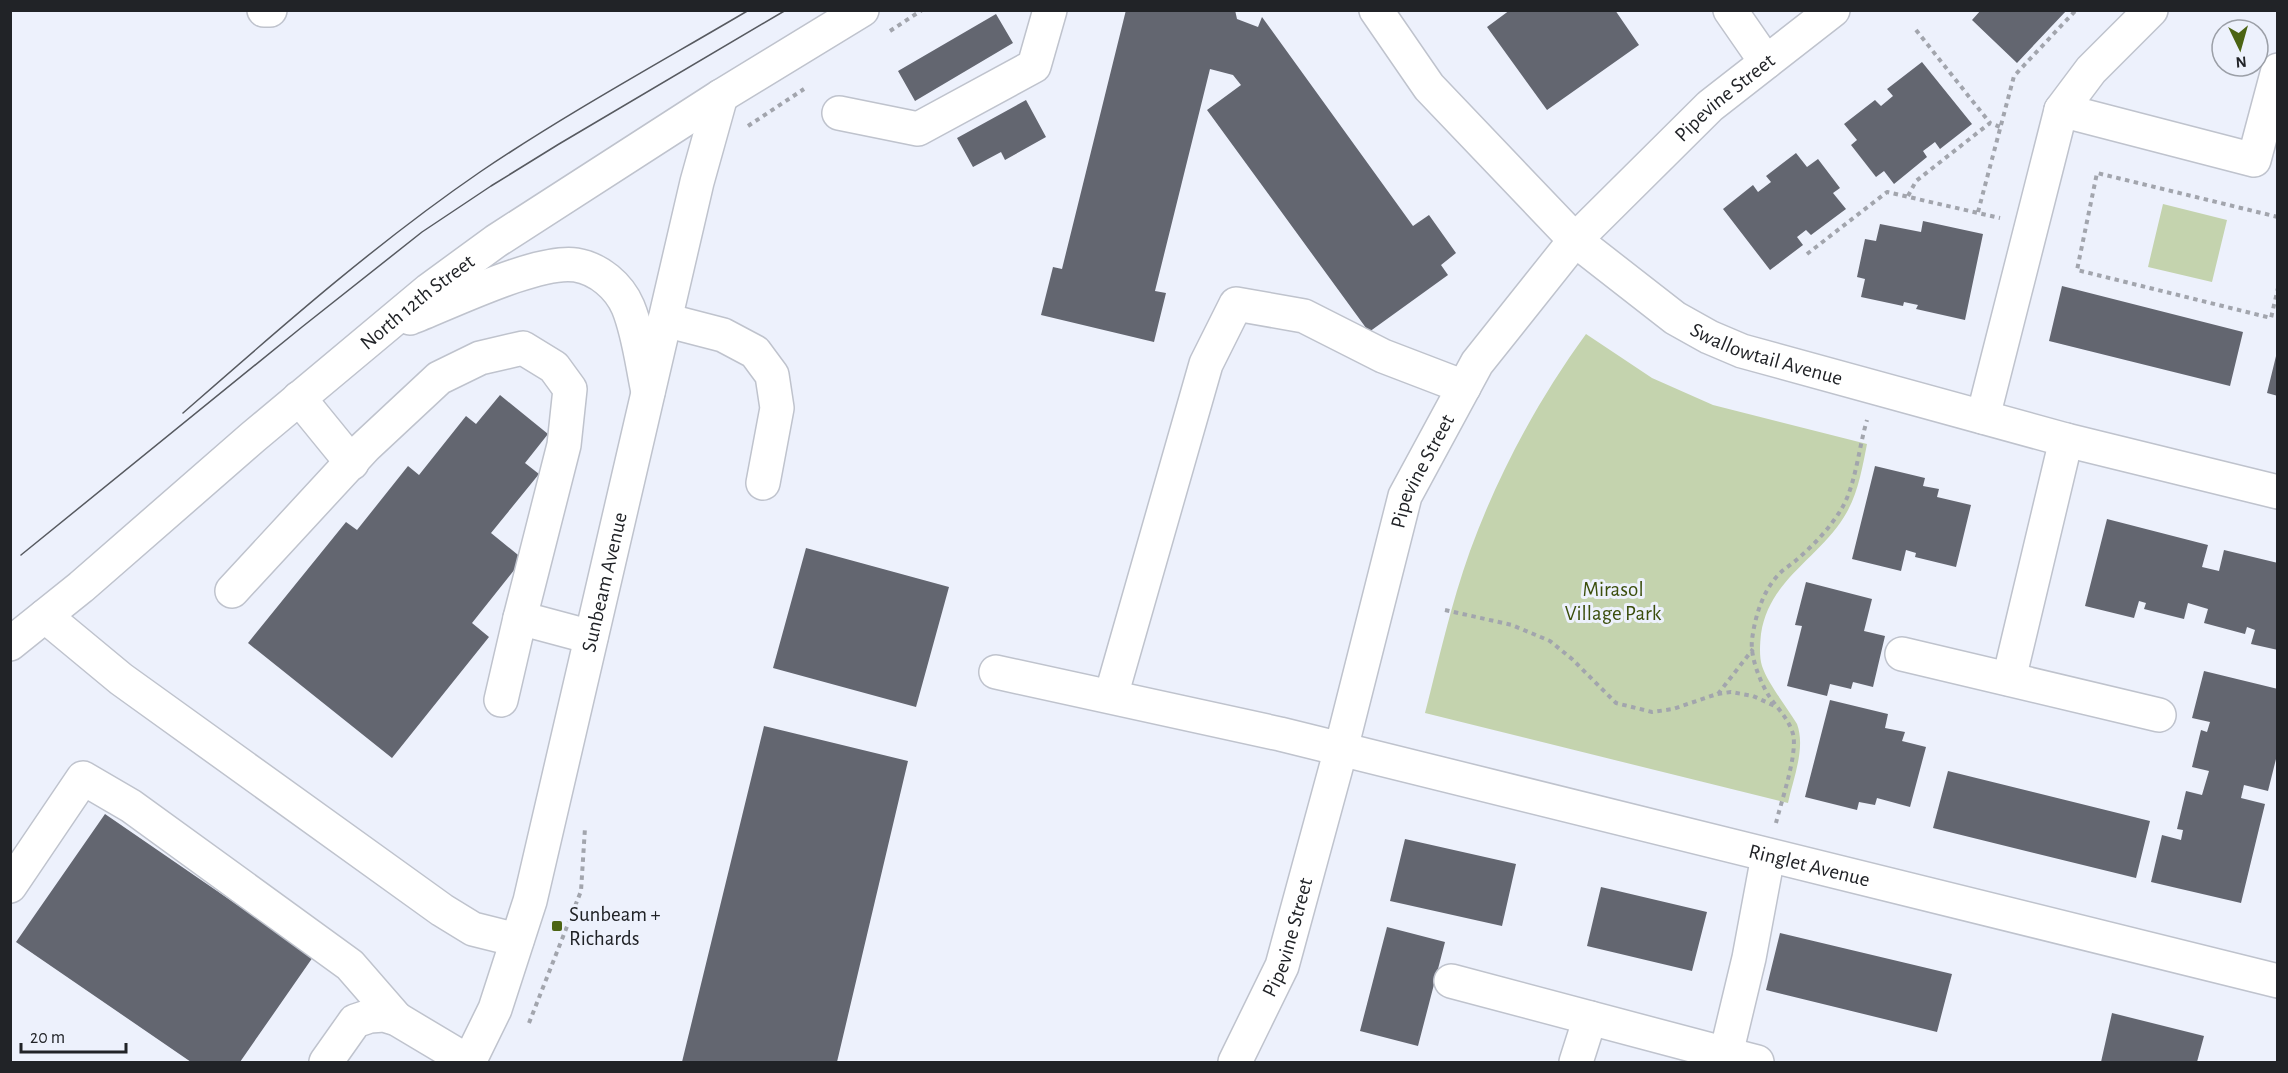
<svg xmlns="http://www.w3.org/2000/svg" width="2288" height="1073" viewBox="0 0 2288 1073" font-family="'Alegreya Sans',sans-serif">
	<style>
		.green { fill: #c4d3ae }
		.building { fill: #636670 }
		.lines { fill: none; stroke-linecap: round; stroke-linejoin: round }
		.minor-casing { stroke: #bfc3cd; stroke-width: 36 }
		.major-casing { stroke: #bfc3cd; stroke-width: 36 }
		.path { stroke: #a2a5ad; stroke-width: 4; stroke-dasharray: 4.5 4.5; stroke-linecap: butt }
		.minor { stroke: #fff; stroke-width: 33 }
		.major { stroke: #fff; stroke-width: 33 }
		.tram { stroke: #575a60; stroke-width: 1.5 }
		.poi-dot { fill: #4c6413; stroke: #edf1fc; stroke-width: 2 }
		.labels { text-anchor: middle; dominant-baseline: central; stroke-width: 6; stroke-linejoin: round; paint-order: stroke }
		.street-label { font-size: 21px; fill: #212327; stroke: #edf1fc }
		.park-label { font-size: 21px; fill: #3b4e0c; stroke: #edf1fc }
		.poi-label { font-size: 21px; fill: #212327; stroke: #edf1fc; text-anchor: start }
	</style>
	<rect width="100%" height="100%" fill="#edf1fc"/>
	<path class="green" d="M2163 204 2227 220 2212 282 2148 267Z
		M1586 334 1652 378 1713 405 1867 444C1862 469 1858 495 1844 517 1817 560 1769 580 1761 634 1760 644 1759 656 1762 666 1768 684 1787 707 1797 724 1806 748 1793 779 1788 803L1425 713C1439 659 1451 604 1470 551 1498 474 1538 400 1586 334Z"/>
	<path class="building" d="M1126 10H1235L1237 19 1258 27 1262 17 1413 226 1429 215 1456 253 1441 265 1448 275 1369 332 1207 110 1241 85 1233 75 1210 69 1155 291 1166 293 1154 342 1041 315 1053 267 1062 269Z
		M1510 10H1615L1639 45 1547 110 1487 27Z
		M1981 10H2067L2017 63 1972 20Z
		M996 14 1013 43 915 101 898 71Z
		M1922 62 1972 124 1940 149 1935 142 1923 151 1927 157 1894 184 1884 171 1876 177 1851 145 1857 140 1844 124 1875 100 1881 106 1893 96 1887 89Z
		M1026 100 1046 137 1005 160 1001 152 973 167 957 138Z
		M1796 153 1807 167 1818 159 1840 188 1833 193 1846 209 1811 235 1806 230 1797 237 1803 245 1770 270 1723 209 1753 185 1758 192 1771 182 1766 176Z
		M1923 221 1983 234 1965 320 1916 309 1918 305 1904 302 1903 306 1861 297 1865 279 1857 277 1865 239 1876 241 1880 224 1921 232Z
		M2062 286 2243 332 2230 386 2049 341Z
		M2277 352H2278V396L2267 393Z
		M500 395 548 434 525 463 539 474 491 533 523 559 472 623 489 637 392 758 248 643 346 522 357 530 408 466 419 475 466 416 476 424Z
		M1875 466 1925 478 1923 486 1939 489 1937 497 1971 505 1956 567 1915 557 1916 553 1906 550 1901 571 1852 559Z
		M2107 519 2208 545 2202 567 2219 571 2224 550 2278 563V650L2251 644 2255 630 2247 627 2245 634 2204 623 2208 609 2188 603 2184 619 2144 609 2146 603 2139 601 2134 618 2085 606Z
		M806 548 949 587 916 707 773 668Z
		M1806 582 1872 599 1864 631 1885 636 1873 687 1853 682 1851 689 1830 684 1827 696 1787 686 1802 626 1795 625Z
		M2204 671 2278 689V751L2268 791 2244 785 2241 798 2265 804 2241 903 2151 882 2162 835 2181 840 2183 830 2177 829 2186 791 2202 795 2209 771 2192 767 2201 730 2207 732 2210 722 2192 718Z
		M1830 700 1888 714 1885 728 1905 732 1902 741 1926 747 1910 807 1877 798 1875 805 1859 802 1857 810 1805 797Z
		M764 726 908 761 837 1062H682Z
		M1948 771 2150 821 2136 878 1933 828Z
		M105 814 313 957 240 1062H191L16 942Z
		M1405 839 1516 864 1502 926 1390 901Z
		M1601 887 1707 912 1692 971 1587 946Z
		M1387 927 1445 942 1418 1046 1360 1031Z
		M1780 933 1952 974 1937 1032 1766 990Z
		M2112 1013 2204 1036 2197 1062H2101Z"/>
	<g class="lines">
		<defs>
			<g id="minor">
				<path d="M264 10H270"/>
				<path id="s1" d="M1376 10 1429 87 1575 240 1675 318 1709 337 1742 351 2066 440 2278 492"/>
				<path d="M1730 10 1766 62"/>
				<path d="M2061 110 2254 160 2278 70"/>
				<path d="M839 113 918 129 1034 66 1050 10"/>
				<path d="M665 320 723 335 755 352 772 375 777 408 763 483"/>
				<path d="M299 398 352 463"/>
				<path d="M1983 417 2061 110 2091 70 2151 10"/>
				<path d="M232 591 365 447 439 378 480 358 523 348 554 367 570 389 564 445 520 618"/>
				<path d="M45 616 121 679 442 910 473 929 517 940"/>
				<path d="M1902 654 2159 715"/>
				<path id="s2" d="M996 672 1280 734 2278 981"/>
				<path d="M2009 679 2066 440"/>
				<path d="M1111 696 1206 364 1236 304 1304 316 1383 356 1464 387"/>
				<path d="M501 700 520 618 591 637"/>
				<path d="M10 886 83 778 131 806 350 965 397 1019"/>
				<path d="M1451 981 1726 1054 1749 958 1768 856"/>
				<path d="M1726 1054 1757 1062"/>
				<path d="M326 1062 355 1021 370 1016 384 1015 397 1019 469 1062"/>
				<path id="s3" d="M469 1062 495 1009 530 901 697 182 721 96"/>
				<path id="s4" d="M1235 1062 1282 966 1341 749 1405 496 1477 363 1575 240 1710 106 1833 10"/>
				<path d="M1576 1062 1590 1018"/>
			</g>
			<g id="major">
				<path d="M410 318C449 303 538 259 576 265 599 269 619 286 628 307 639 334 642 364 648 392"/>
				<path id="s5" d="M10 644 81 587 253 437 429 290 496 241 721 96 862 10"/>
			</g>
		</defs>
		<use href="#minor" class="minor-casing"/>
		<use href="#major" class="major-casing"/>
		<path class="path" d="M1916 30 1990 123
			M890 31 922 10
			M748 126 804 89
			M1908 196 1916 181 1990 123 2000 127
			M1978 212 2014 76 2076 10
			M2278 217 2097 173 2077 270 2271 318 2278 288
			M1807 254 1887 192 2000 218
			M1445 610 1512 625 1550 641 1572 659 1616 703 1652 712 1673 709 1717 694 1731 692 1753 696 1777 707
			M1718 694 1753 649
			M1776 823C1781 802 1798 754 1793 734 1789 719 1777 708 1769 696 1760 682 1750 656 1752 640 1755 616 1763 590 1780 573 1784 569 1789 566 1794 562 1812 547 1831 527 1842 508 1856 484 1859 446 1867 420
			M529 1023 581 891 585 828"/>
		<use href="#minor" class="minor"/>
		<use href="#major" class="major"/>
		<path class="tram" d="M183 413C279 329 375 244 480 172 566 114 659 63 749 10
			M21 555 302 327 422 232 491 186 559 144 786 10"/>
	</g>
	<rect class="poi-dot" x="551" y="920" width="12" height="12" rx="3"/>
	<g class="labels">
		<g class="street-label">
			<text stroke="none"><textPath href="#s4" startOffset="1108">Pipevine Street</textPath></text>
			<text stroke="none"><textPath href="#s5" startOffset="532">North 12th Street</textPath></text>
			<text stroke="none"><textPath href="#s1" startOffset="531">Swallowtail Avenue</textPath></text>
			<text stroke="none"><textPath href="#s4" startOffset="622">Pipevine Street</textPath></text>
			<text stroke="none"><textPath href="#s3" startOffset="500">Sunbeam Avenue</textPath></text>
			<text stroke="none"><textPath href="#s2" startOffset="836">Ringlet Avenue</textPath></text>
			<text stroke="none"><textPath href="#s4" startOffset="136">Pipevine Street</textPath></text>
		</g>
		<g class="park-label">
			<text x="1613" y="589">Mirasol<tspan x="1613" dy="24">Village Park</tspan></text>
		</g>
		<g class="poi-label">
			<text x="569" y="914">Sunbeam +<tspan x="569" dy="24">Richards</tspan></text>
		</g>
	</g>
	<rect width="2288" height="1073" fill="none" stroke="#212327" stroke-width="24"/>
	<g transform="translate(2240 48) rotate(175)"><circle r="28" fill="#edf1fc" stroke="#9b9fa7" stroke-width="1.5"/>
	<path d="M0-4.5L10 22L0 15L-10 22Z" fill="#4c6413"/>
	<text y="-9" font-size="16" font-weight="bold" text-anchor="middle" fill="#212327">N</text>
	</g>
	<path d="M21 1043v9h105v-9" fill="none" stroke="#212327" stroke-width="3"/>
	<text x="30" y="1043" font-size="18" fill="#212327" stroke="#edf1fc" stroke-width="4.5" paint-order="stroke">20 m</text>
</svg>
